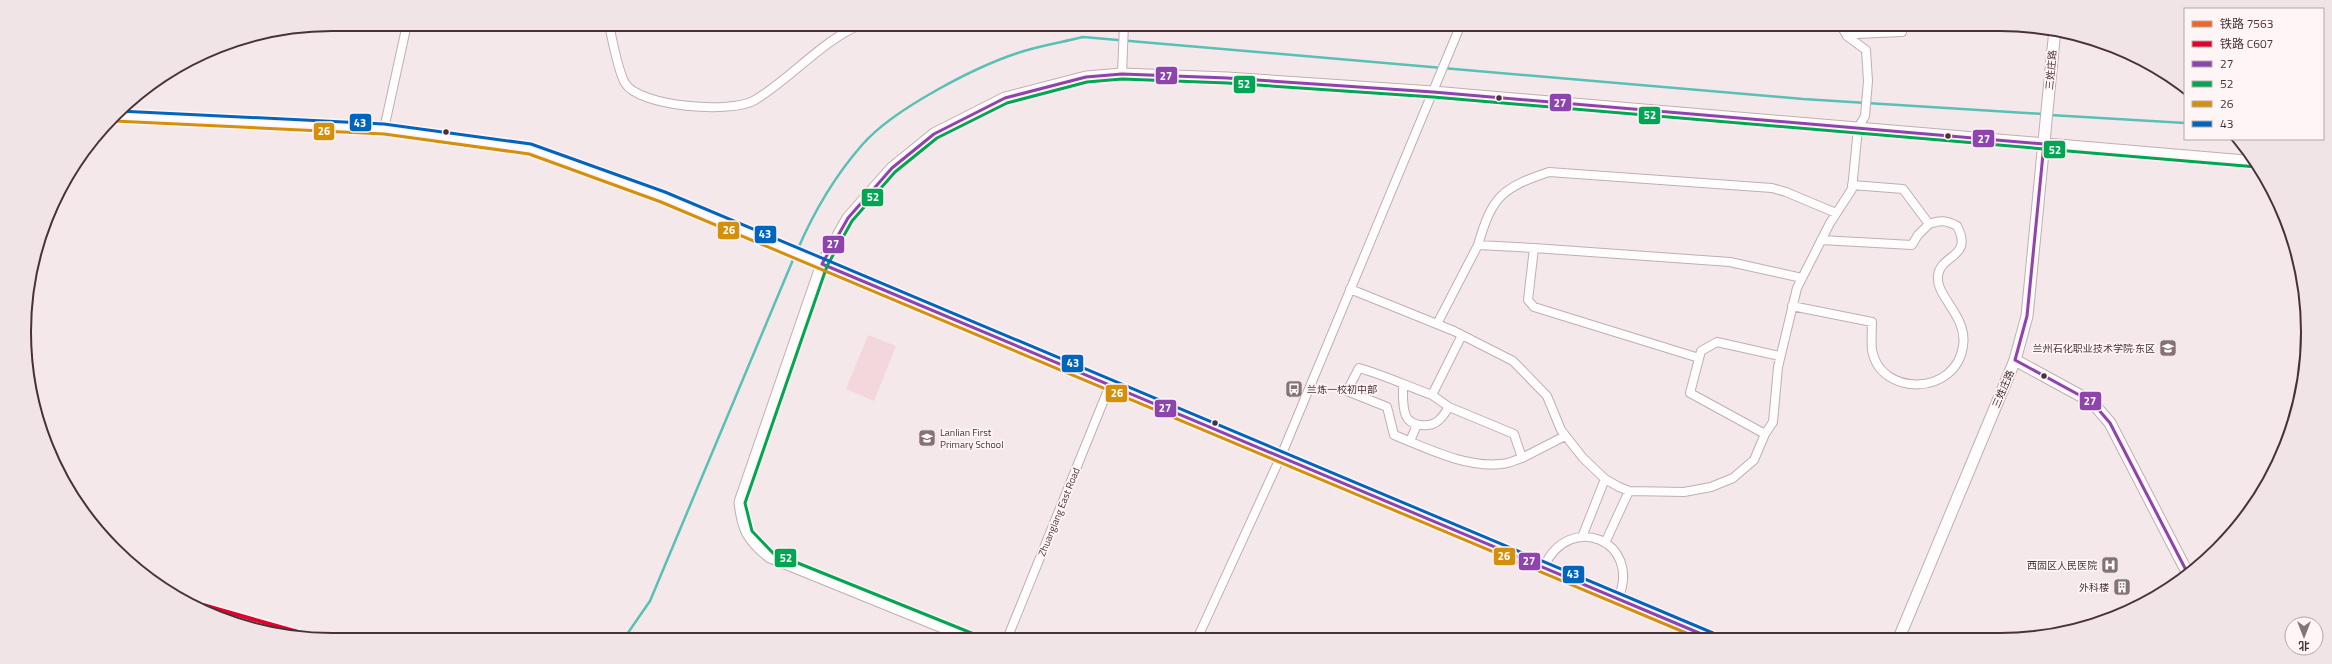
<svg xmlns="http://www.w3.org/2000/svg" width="2332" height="664" viewBox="0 0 2332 664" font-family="'Titillium Web','Noto Sans SC',sans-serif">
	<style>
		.green { fill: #f4d6dd }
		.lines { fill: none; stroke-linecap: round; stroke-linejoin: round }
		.stream { stroke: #58c0b4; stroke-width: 2.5 }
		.street-casing { stroke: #bfafb3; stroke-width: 10 }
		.secondary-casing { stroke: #bfafb3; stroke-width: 13 }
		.street { stroke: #fefcfc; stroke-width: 8 }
		.secondary { stroke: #fefcfc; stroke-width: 11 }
		.bus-1-casing { stroke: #fff4f6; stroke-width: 6 }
		.bus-2-casing { stroke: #fff4f6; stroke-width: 6 }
		.bus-3-casing { stroke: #fff4f6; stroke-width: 6 }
		.bus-4-casing { stroke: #fff4f6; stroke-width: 6 }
		.bus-1 { stroke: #8e44ad; stroke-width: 3 }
		.bus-2 { stroke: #00a651; stroke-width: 3 }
		.bus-3 { stroke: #d48f0b; stroke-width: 3 }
		.bus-4 { stroke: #0065bd; stroke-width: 3 }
		.rail-1-casing { stroke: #fff4f6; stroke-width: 7 }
		.rail-2-casing { stroke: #fff4f6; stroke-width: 7 }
		.rail-1 { stroke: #f26522; stroke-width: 4 }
		.rail-2 { stroke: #e4002b; stroke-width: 4 }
		.bus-dot { fill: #473237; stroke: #fff4f6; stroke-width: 1.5 }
		.labels { text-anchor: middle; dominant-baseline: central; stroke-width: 3.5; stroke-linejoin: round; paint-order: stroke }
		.street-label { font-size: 10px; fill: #473237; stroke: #fff4f6 }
		.poi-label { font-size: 10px; fill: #473237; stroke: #fff4f6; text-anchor: end }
		.rim { fill: none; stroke: #473237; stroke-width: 2 }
		.line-badge { stroke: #fff4f6; stroke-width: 1.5 }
		.badge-label { font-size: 11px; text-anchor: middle; font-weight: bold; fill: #fff }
	</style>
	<rect width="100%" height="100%" fill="#f5e8eb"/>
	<path class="green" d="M868 335 896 346 874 401 846 389Z"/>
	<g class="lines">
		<path class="stream" d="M2050 115 2185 123
			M797 251C814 211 834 177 862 145 893 109 978 65 1024 51 1043 45 1063 42 1083 37L1803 99 2043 114
			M623 640 650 601 795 255"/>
		<defs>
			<path id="street" d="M609 24C612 39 618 71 625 83 639 107 732 114 755 100 793 77 821 41 862 24
				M1847 36 1856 34 1902 32 1903 24
				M1122 74 1124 24
				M384 129 407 24
				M1821 240 1912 245 1918 235 1929 224 1903 189 1852 185
				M1478 245C1492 197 1501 188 1549 172L1772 188 1786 192 1836 213
				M1350 289 1454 331 1513 361 1547 396 1561 430 1583 458 1605 479 1619 487 1629 491 1684 492 1711 487 1733 478 1754 460 1765 434 1773 422 1778 367 1797 288 1830 223 1852 189 1858 128 1865 116 1868 81 1866 50 1847 36 1840 24
				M1792 306 1872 322C1872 331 1871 341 1872 350 1880 397 1956 396 1963 346 1968 316 1935 296 1938 276 1940 254 1974 258 1957 226 1946 220 1940 220 1929 224
				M1437 324 1478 245 1534 248
				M1462 335 1432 395 1449 407 1514 434 1522 458 1565 436
				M1699 358 1534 307 1528 300 1534 248 1730 262 1802 278
				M1403 385C1403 395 1402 406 1406 416 1411 427 1431 428 1439 420 1443 417 1446 411 1449 407
				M1432 395C1407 386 1384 375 1359 368L1347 391 1387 407 1394 435C1427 448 1465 468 1501 464 1508 464 1515 460 1522 458
				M1765 434 1690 393 1701 351 1717 342 1780 356
				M1410 441 1417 425
				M1582 537 1605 479
				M1605 543 1629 491
				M1544 567C1569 510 1643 541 1618 599
				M1007 639 1110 385
				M1197 639 1281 456 1461 24"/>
			<path id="secondary" d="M114 116 384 129 530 149 663 197 1711 638
				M2015 360 2092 402 2110 423 2187 572
				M1899 638 2015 360 2027 316 2055 29
				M972 639 770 557C748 540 743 529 740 502L822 264 848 218 892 168 934 134 1005 98 1086 77 1122 74 1227 78 1433 92 2257 162"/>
		</defs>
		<use href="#street" class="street-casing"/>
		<use href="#secondary" class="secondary-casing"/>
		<use href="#street" class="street"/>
		<use href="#secondary" class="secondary"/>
		<defs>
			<path id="bus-1" d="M1711 638 822 264 848 218 892 168 934 134 1005 98 1086 77 1122 74 1227 78 1433 92 2044 144 2027 316 2015 360 2092 402 2110 423 2187 572"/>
			<path id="bus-2" d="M974 634 773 553 752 531 745 503 827 266 852 221 895 172 937 138 1007 103 1087 82 1122 79 1227 83 1433 97 2257 167"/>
			<path id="bus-3" d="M114 121 384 134 529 154 661 202 1698 638"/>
			<path id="bus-4" d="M119 111 384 124 531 144 665 192 1713 633"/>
		</defs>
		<use href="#bus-1" class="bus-1-casing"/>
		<use href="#bus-2" class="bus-2-casing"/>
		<use href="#bus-3" class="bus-3-casing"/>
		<use href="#bus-4" class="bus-4-casing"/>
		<use href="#bus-1" class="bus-1"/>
		<use href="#bus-2" class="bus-2"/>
		<use href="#bus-3" class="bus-3"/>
		<use href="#bus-4" class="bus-4"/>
		<defs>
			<path id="rail-1" d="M202 610 295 636"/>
			<path id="rail-2" d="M203 605 298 632"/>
		</defs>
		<use href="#rail-1" class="rail-1-casing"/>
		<use href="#rail-2" class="rail-2-casing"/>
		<use href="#rail-1" class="rail-1"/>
		<use href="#rail-2" class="rail-2"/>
	</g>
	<defs>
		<symbol id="university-square" viewBox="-11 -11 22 22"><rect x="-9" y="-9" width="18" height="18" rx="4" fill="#847276" stroke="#fff4f6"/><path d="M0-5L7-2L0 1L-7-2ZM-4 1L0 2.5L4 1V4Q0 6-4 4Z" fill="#fff"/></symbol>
		<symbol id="bus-square" viewBox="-11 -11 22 22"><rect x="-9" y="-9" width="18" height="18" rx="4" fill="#847276" stroke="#fff4f6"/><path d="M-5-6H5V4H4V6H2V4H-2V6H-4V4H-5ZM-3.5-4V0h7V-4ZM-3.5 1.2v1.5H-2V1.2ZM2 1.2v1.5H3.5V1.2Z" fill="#fff"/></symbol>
		<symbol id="school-square" viewBox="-11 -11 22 22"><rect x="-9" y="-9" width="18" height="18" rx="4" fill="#847276" stroke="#fff4f6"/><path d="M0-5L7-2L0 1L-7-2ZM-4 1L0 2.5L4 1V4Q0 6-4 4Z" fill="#fff"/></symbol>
		<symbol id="hospital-square" viewBox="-11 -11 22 22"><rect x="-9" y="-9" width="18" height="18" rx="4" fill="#847276" stroke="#fff4f6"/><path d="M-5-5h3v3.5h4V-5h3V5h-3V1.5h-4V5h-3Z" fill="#fff"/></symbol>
		<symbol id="building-square" viewBox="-11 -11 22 22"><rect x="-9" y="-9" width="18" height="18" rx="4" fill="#847276" stroke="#fff4f6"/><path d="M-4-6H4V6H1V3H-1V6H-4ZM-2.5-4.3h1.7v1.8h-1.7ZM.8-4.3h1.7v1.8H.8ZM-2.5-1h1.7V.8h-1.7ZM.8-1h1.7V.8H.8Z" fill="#fff"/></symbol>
	</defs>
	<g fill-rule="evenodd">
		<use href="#university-square" x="2158" y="338" width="20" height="20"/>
		<use href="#bus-square" x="1284" y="379" width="20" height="20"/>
		<use href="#school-square" x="917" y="428" width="20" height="20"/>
		<use href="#hospital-square" x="2100" y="555" width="20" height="20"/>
		<use href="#building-square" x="2112" y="577" width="20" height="20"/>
	</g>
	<g class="bus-dot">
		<circle cx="1499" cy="98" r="3.5"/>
		<circle cx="446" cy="132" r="3.5"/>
		<circle cx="1948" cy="136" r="3.5"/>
		<circle cx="2044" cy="376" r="3.5"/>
		<circle cx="1215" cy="423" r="3.5"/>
	</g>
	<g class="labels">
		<g class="street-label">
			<text transform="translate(2051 70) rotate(-85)">三姓庄路</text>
			<text transform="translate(2003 389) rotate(-67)">三姓庄路</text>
			<text transform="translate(1059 512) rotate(-68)">Zhuanglang East Road</text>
		</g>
		<g class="poi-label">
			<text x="2155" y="348">兰州石化职业技术学院·东区</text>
			<text x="1307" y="389" text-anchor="start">兰炼一校初中部</text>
			<text x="940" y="432" text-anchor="start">Lanlian First<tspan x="940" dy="12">Primary School</tspan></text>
			<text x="2097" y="565">西固区人民医院</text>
			<text x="2109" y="587">外科楼</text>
		</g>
	</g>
	<path d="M0 0H2332V664H0ZM332 31H2000A301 301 0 0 1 2301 332V332A301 301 0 0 1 2000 633H332A301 301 0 0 1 31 332V332A301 301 0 0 1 332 31Z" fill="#f0e4e7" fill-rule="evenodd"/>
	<path class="rim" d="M332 31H2000A301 301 0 0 1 2301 332V332A301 301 0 0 1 2000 633H332A301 301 0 0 1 31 332V332A301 301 0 0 1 332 31Z"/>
	<g class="line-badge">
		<rect x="1155" y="66" width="23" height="19" rx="4" fill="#8e44ad"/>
		<rect x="1233" y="75" width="23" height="19" rx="4" fill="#00a651"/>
		<rect x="1549" y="93" width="23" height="19" rx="4" fill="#8e44ad"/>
		<rect x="1638" y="106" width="23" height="19" rx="4" fill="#00a651"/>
		<rect x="349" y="113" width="23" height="19" rx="4" fill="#0065bd"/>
		<rect x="313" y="122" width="22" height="19" rx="4" fill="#d48f0b"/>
		<rect x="1972" y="129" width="23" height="19" rx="4" fill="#8e44ad"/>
		<rect x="2043" y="140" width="23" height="19" rx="4" fill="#00a651"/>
		<rect x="861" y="188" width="23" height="19" rx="4" fill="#00a651"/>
		<rect x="717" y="221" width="23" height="19" rx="4" fill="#d48f0b"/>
		<rect x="754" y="225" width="23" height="19" rx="4" fill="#0065bd"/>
		<rect x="822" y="235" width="23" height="19" rx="4" fill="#8e44ad"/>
		<rect x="1061" y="354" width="23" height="19" rx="4" fill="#0065bd"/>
		<rect x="1105" y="384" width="23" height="19" rx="4" fill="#d48f0b"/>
		<rect x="2079" y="391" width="23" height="20" rx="4" fill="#8e44ad"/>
		<rect x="1154" y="399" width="23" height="19" rx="4" fill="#8e44ad"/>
		<rect x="1493" y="547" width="23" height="19" rx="4" fill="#d48f0b"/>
		<rect x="774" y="548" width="23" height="20" rx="4" fill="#00a651"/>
		<rect x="1518" y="552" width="23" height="19" rx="4" fill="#8e44ad"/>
		<rect x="1562" y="565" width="23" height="19" rx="4" fill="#0065bd"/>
	</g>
	<g class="badge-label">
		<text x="1166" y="80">27</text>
		<text x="1244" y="88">52</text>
		<text x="1560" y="107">27</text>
		<text x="1650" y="119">52</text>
		<text x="360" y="127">43</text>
		<text x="324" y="135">26</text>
		<text x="1984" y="143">27</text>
		<text x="2055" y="154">52</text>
		<text x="873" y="201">52</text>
		<text x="729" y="234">26</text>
		<text x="765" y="238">43</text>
		<text x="833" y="248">27</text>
		<text x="1073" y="367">43</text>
		<text x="1117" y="397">26</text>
		<text x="2090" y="405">27</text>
		<text x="1165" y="412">27</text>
		<text x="1504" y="560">26</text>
		<text x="786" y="562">52</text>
		<text x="1529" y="565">27</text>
		<text x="1573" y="578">43</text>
	</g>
	<rect x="2184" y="8" width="140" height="132" fill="#fff4f6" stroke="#b5a6aa"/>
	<rect x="2192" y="21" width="20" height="6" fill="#f26522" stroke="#b5a6aa"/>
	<text x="2220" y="28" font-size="12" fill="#473237">铁路 7563</text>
	<rect x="2192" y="41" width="20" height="6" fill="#e4002b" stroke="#b5a6aa"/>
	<text x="2220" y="48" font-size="12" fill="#473237">铁路 C607</text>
	<rect x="2192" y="61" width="20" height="6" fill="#8e44ad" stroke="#b5a6aa"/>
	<text x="2220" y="68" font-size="12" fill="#473237">27</text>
	<rect x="2192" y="81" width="20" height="6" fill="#00a651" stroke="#b5a6aa"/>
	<text x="2220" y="88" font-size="12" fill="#473237">52</text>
	<rect x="2192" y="101" width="20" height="6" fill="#d48f0b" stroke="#b5a6aa"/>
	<text x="2220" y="108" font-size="12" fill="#473237">26</text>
	<rect x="2192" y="121" width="20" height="6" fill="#0065bd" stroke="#b5a6aa"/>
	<text x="2220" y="128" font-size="12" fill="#473237">43</text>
	<g transform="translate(2304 636) rotate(180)"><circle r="19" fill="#fff4f6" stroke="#b5a6aa"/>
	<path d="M0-3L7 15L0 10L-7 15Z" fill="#847276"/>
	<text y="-6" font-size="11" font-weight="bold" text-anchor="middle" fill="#473237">北</text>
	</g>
</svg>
